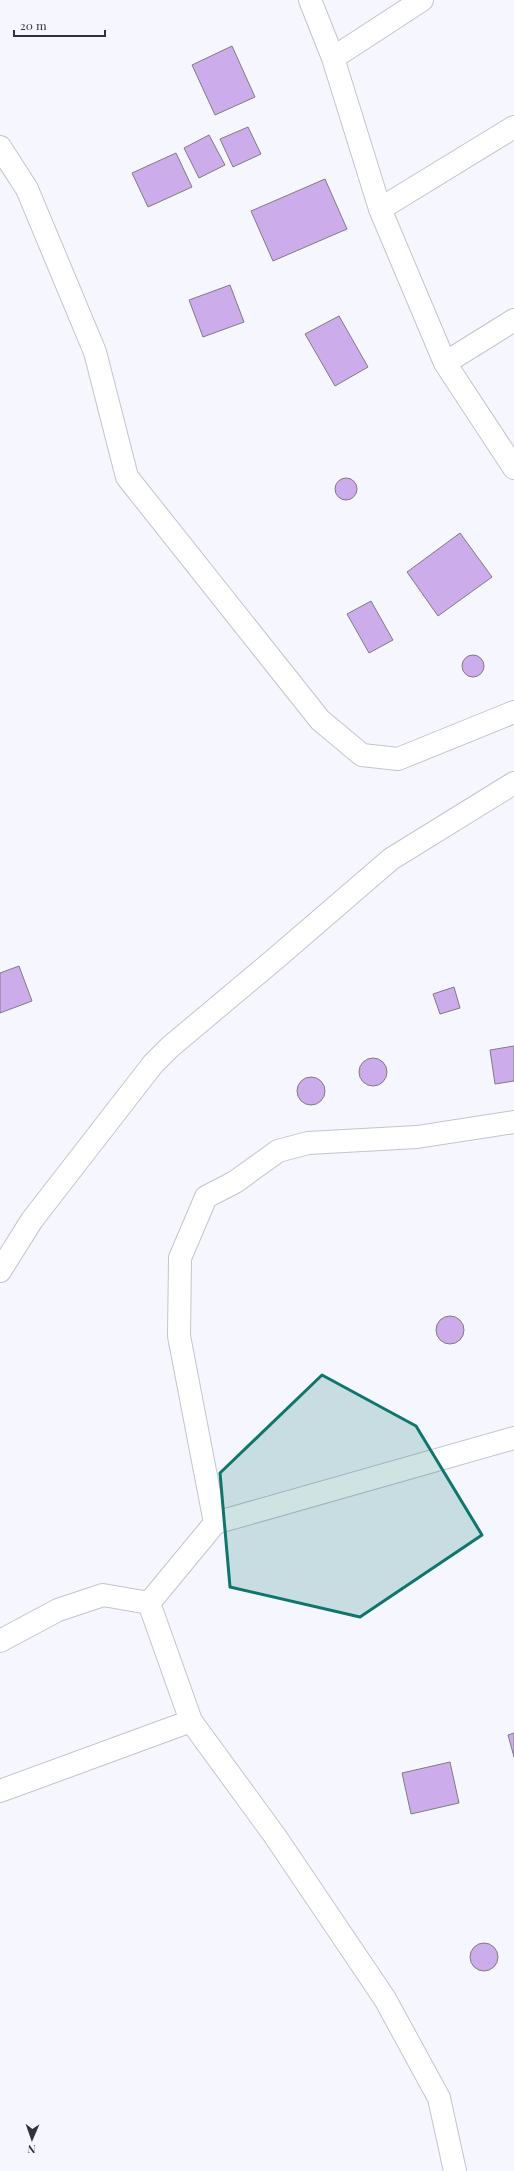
<svg xmlns="http://www.w3.org/2000/svg" width="514" height="2171" viewBox="0 0 514 2171" font-family="'Playfair Display',serif">
	<style>
		.building { fill: #ccaceb; stroke: #7f7b82 }
		.lines { fill: none; stroke-linecap: round; stroke-linejoin: round }
		.minor-casing { stroke: #c3c4cc; stroke-width: 24 }
		.tertiary-casing { stroke: #c3c4cc; stroke-width: 24 }
		.minor { stroke: #fff; stroke-width: 22 }
		.tertiary { stroke: #fff; stroke-width: 22 }
		.marked { fill: #0f766e; fill-opacity: 0.2; stroke: #0f766e; stroke-width: 3; stroke-linejoin: round }
	</style>
	<rect width="100%" height="100%" fill="#f6f7fe"/>
	<path class="building" d="M232 46 255 97 215 115 192 65Z
		M248 127 261 154 233 167 220 139Z
		M209 135 225 165 199 178 184 148Z
		M176 153 192 187 148 207 132 173Z
		M325 179 347 229 273 261 251 211Z
		M230 285 244 322 203 337 189 300Z
		M339 316 368 367 335 386 305 334Z
		M335 489a11 11 0 1 1 22 0a11 11 0 1 1-22 0Z
		M460 533 492 577 438 616 407 572Z
		M371 601 393 640 369 653 347 614Z
		M462 666a11 11 0 1 1 22 0a11 11 0 1 1-22 0Z
		M19 966 32 1001 0 1013V973Z
		M454 987 460 1008 440 1014 433 994Z
		M514 1046V1081L495 1084 490 1050Z
		M359 1072a14 14 0 1 1 28 0a14 14 0 1 1-28 0Z
		M297 1091a14 14 0 1 1 28 0a14 14 0 1 1-28 0Z
		M436 1330a14 14 0 1 1 28 0a14 14 0 1 1-28 0Z
		M514 1733V1757L508 1735Z
		M450 1762 459 1803 411 1814 402 1773Z
		M470 1957a14 14 0 1 1 28 0a14 14 0 1 1-28 0Z"/>
	<g class="lines">
		<defs>
			<path id="minor" d="M310 0 333 58 380 209 445 363 514 468
				M333 58 422 0
				M0 147 27 189 95 352 127 477 320 720 362 755 398 759 514 712
				M380 209 514 127
				M445 363 514 320
				M215 1523 514 1438
				M149 1603 215 1523 179 1336 180 1258 206 1197 235 1182 278 1151 308 1143 417 1137 514 1122
				M0 1641 58 1610 103 1595 149 1603 191 1721 275 1836 385 1999 439 2098 455 2171
				M0 1791 191 1721"/>
			<path id="tertiary" d="M0 1271 32 1220 153 1064 170 1047 275 959 391 859 514 783"/>
		</defs>
		<use href="#minor" class="minor-casing"/>
		<use href="#tertiary" class="tertiary-casing"/>
		<use href="#minor" class="minor"/>
		<use href="#tertiary" class="tertiary"/>
	</g>
	<path class="marked" d="M322 1375 416 1426 482 1535 360 1617 230 1587 220 1473Z"/>
	<g transform="translate(32 2139) rotate(182)" stroke="#f6f7fe" stroke-width="3" paint-order="stroke">
	<path d="M0-3L7 15L0 10L-7 15Z" fill="#323336"/>
	<text y="-6" font-size="11" font-weight="bold" text-anchor="middle" fill="#323336">N</text>
	</g>
	<path d="M14 30v6h91v-6" fill="none" stroke="#323336" stroke-width="2"/>
	<text x="20" y="30" font-size="12" fill="#323336" stroke="#f6f7fe" stroke-width="3" paint-order="stroke">20 m</text>
</svg>
